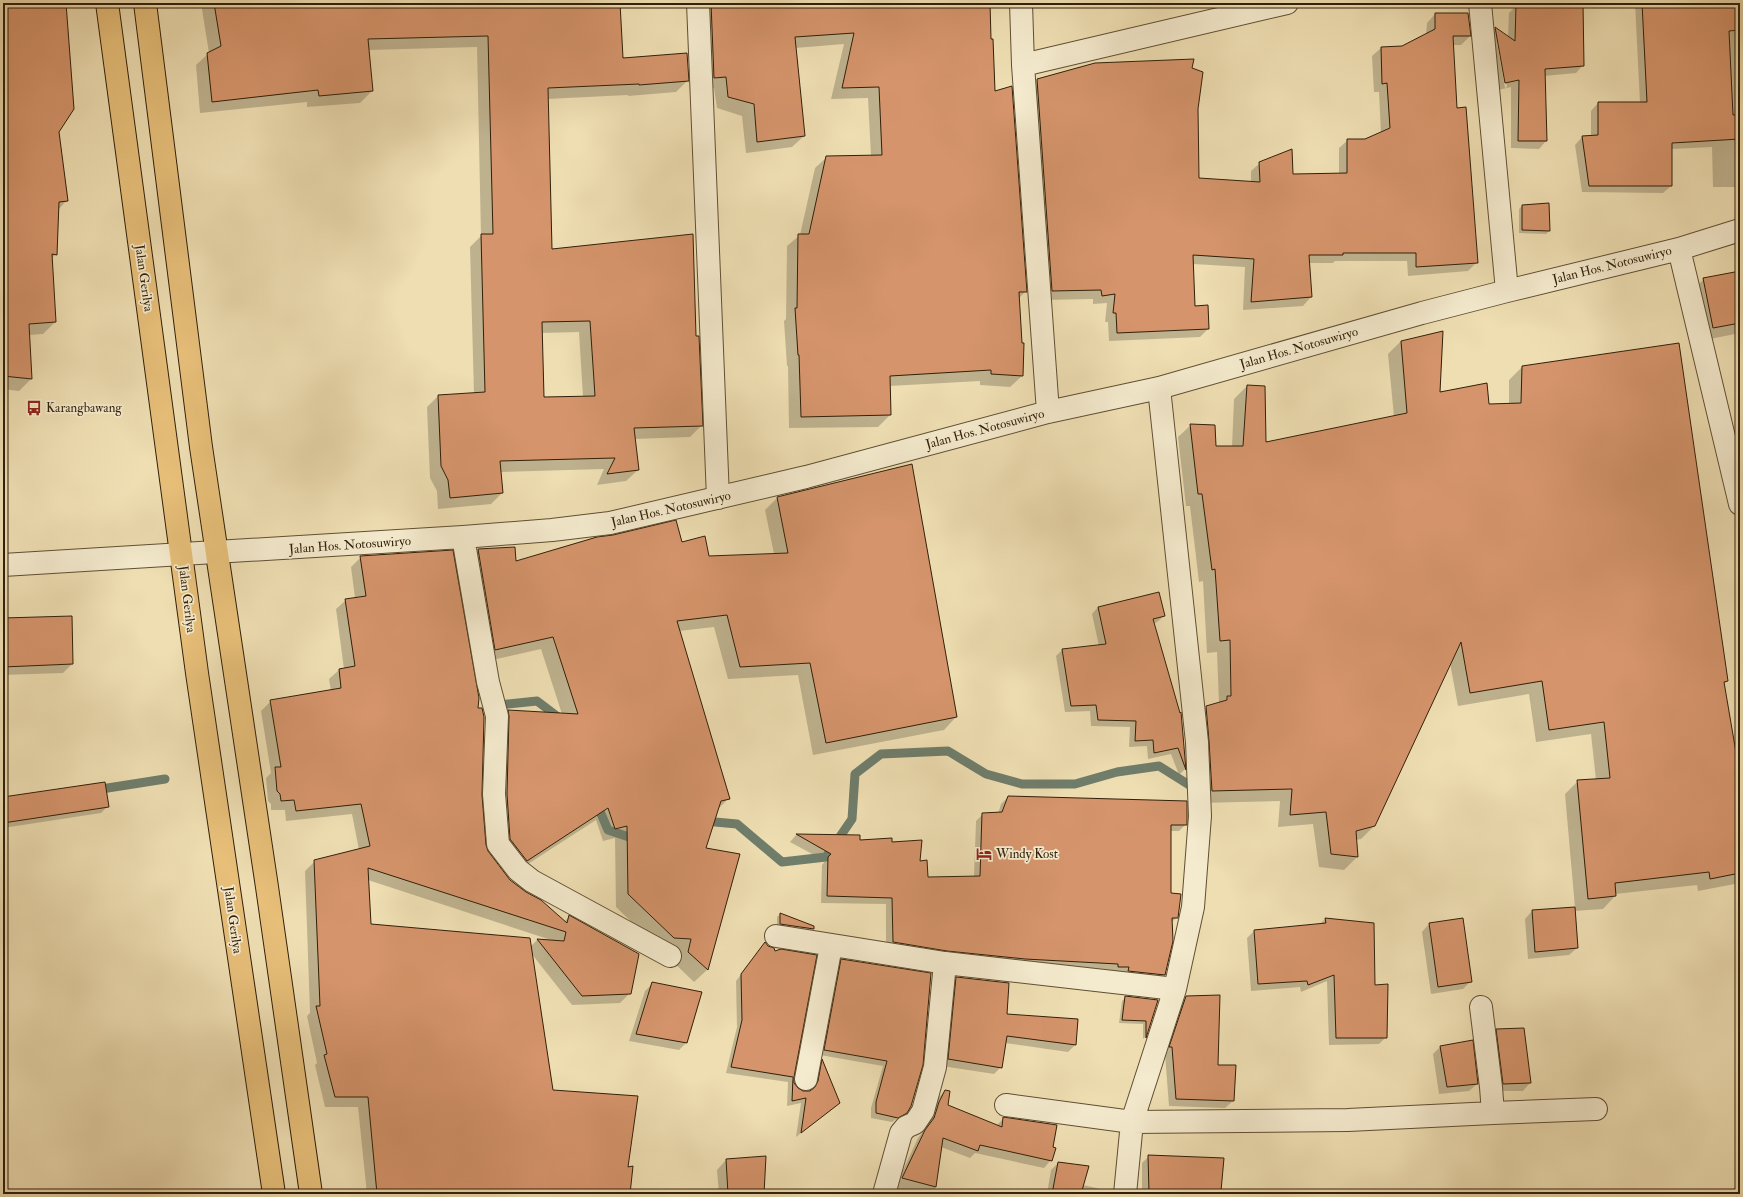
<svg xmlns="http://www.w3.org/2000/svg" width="1743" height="1197" viewBox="0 0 1743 1197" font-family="'IM FELL Double Pica',serif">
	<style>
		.shadow { fill: #0003; fill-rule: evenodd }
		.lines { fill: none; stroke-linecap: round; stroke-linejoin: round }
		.stream { stroke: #6f7d6b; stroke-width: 9 }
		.building { fill: #d5946b; stroke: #311f09; fill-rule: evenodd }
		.minor-casing { stroke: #604f33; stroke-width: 24 }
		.highway-casing { stroke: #311f09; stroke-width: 24 }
		.minor { stroke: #f4eacd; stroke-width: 22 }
		.highway { stroke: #e7bf79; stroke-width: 22 }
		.labels { text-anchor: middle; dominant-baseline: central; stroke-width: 3.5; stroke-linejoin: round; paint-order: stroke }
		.street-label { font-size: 13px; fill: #311f09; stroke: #f4eacd }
		.poi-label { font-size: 13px; fill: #311f09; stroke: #f4eacd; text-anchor: start }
	</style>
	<rect width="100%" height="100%" fill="#eedeb2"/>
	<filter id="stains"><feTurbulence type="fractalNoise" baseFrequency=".005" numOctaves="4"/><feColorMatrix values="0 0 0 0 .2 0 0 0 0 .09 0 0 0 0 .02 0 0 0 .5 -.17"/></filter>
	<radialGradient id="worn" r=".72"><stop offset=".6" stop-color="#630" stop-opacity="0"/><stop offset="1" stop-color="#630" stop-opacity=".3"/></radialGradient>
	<path class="shadow" d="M3 3H64L58 132 67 200 58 210 56 254 51 259 55 322 43 334 29 335 31 379 19 391 3 389Z
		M201 3H619L622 60 688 80 676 92 628 96V95L547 99 551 250 695 337 702 425 690 437 634 439 638 470 626 481 597 485 604 469 500 472 502 493 491 504 438 509 437 491 430 478 427 407 438 396 474 394 470 247 481 236 477 47 368 50 372 91 360 103 307 107V102L200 113 196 65 209 53ZM579 332 583 397 543 398 541 333Z
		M698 3H989L990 40 994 92 1026 291 1018 299 1022 376 1010 387 980 385V381L889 386 890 415 878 427 789 428 788 366H787L784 321 786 319 787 246 800 235 815 168 827 157 871 156 868 98 831 99 844 44 795 48 804 136 792 147 746 153 742 116 717 108 714 88 702 89Z
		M1550 3H1582L1583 65 1576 73 1544 76 1546 141 1539 149 1511 148V87L1498 90 1488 35 1495 28 1508 37 1509 13 1516 6 1550 5ZM1497 42H1499L1507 87 1505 88Z
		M1635 3H1740V187H1713L1712 147 1671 149V186L1663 193 1582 192 1575 145 1582 137H1591V111L1598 103H1640Z
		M1435 14 1470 36 1461 45H1452L1456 109 1477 262 1468 271 1408 276 1407 261H1335L1333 263H1308L1311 297 1303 306 1243 310 1245 267 1193 264 1194 307 1208 329 1200 337 1109 341 1108 322H1105L1107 303 1093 304V299L1043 300 1028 89 1037 80 1095 64 1191 69 1197 109 1198 179 1251 182V171L1260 163 1292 175 1339 174V148L1348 140H1366L1381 133 1379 92H1374L1372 56 1381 48 1402 47 1426 35 1427 23Z
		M1522 206 1549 231 1546 234 1519 233V209Z
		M1740 272V333L1700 341 1691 292 1704 279Z
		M1401 341 1439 394 1488 405 1509 404V380L1522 367 1727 681 1723 685 1740 782V883L1698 891 1697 885 1615 894V896L1603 909 1574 911 1577 948 1569 955 1528 959 1525 919 1532 911 1575 908 1565 794 1578 781 1596 780 1591 734 1536 742 1529 694 1458 706 1450 663 1374 826 1361 839 1355 840 1357 857 1344 870 1319 867 1313 824 1278 827 1280 801 1199 803 1193 720 1206 707 1219 703 1217 652 1207 653 1203 581 1199 582 1190 506H1186L1178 437 1191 425 1215 447H1232L1234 399 1247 386 1265 443 1394 417 1388 354Z
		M777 498 956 717 944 730 813 755 798 675 728 679 714 627 679 631 729 798 717 810 705 849 738 855 707 970 694 982 616 907 615 838 603 841 596 820 514 873 498 852 496 723 509 711 562 714 541 649 483 662 466 562 478 550 515 562 682 543 709 557 774 554 765 510Z
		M361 557 477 709 481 795 485 845 487 852 510 881 564 922 569 917 630 993 620 1003 572 1005 531 953 552 1091 627 1168 629 1194H367L358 1107H325L315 1065 317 1063 307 1016 310 1013 305 871 315 861 359 850 352 814 286 821 285 810H271V804L268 801 266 778 271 773 261 711 271 701 331 691 329 679 339 670 344 669 336 609 346 600 355 598 351 567ZM368 880 551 940V941L537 940 530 947 370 925Z
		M1158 593 1164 616 1157 622 1153 624 1180 714 1185 769 1179 775 1171 754 1148 759 1147 746 1129 747 1130 727 1091 726 1090 711 1065 712 1056 656 1062 650 1099 646 1092 614 1098 607Z
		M3 619 72 664 63 673 3 675Z
		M1008 797 1186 824 1179 831H1170V894L1177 917 1171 923 1164 975 1157 982 886 949V904L821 903 822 865 825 861 790 842 796 835 859 836V841L891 843 919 862 927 878 974 877 976 821 983 814H998L1001 804Z
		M3 798 108 806 101 813 3 828Z
		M780 914 813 927V929L810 933 777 927V917Z
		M1325 919 1373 924 1374 986 1386 1037 1379 1044 1329 1045 1327 981 1301 992 1300 987 1251 991 1247 938 1254 931 1319 925Z
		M1429 924 1471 981 1463 989 1431 994 1422 932Z
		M765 943 793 1083 797 1089 803 1092 811 1091 817 1066 822 1061 832 1109 796 1137 801 1103 787 1106 788 1082 726 1073 737 1027 736 981Z
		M842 960 922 1065 906 1112 892 1122 871 1118V1108L883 1066 820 1055 836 965Z
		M957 978 1006 1015 1075 1045 1068 1052 1005 1043 1001 1067 994 1074 942 1066 949 985Z
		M653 983 686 1043 679 1050 629 1041 645 991Z
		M1126 997 1157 1001 1145 1037 1143 1039V1024L1119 1023 1122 1001Z
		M1186 997 1233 1101 1225 1108 1169 1106 1165 1054 1179 1004Z
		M1523 1029 1530 1083 1523 1091H1496L1489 1038 1497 1030Z
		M1441 1046 1477 1084 1469 1091 1439 1094 1433 1054Z
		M945 1091 947 1106 996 1126 1004 1118 1052 1148 1051 1160 1044 1168 975 1153 970 1158 941 1147 934 1194H892L918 1138 927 1126 932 1110 938 1098Z
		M1149 1156 1220 1190 1217 1194H1142V1163Z
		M726 1160 763 1194H719L717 1170Z
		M1058 1163 1083 1185 1101 1189V1194H1047L1051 1170Z"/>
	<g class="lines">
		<path class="stream" d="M493 707 499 705 537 701 562 720
			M95 790 165 779
			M596 802 608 830 638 840
			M704 821 737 824 782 862 826 857 852 819 855 774 881 754 948 751 986 774 1022 784H1075L1117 772 1159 766 1194 788"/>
	</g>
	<path class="building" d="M3 3H66L74 109 59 132 68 201 59 202 57 255 52 254 56 322 29 324 32 379 3 376Z
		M214 3H620L623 58 687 53 689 81 639 85V84L548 88 552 249 693 234 696 336H699L703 426 634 428 639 470 607 474 615 458 500 461 503 493 450 498 448 480 441 466 438 395 485 392 481 234H493L488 36 368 39 373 91 319 96 318 90 212 102 207 53 221 46ZM590 321 595 396 544 397 542 322Z
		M711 3H990L991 39H993L995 91 1012 86 1027 292H1019L1022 343H1024L1023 376 991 374V370L890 376 891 415 801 417 799 355H798L795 308H797L798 234H809L826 156 882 155 879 87 842 88 854 33 795 37 805 136 757 142 754 104 728 97 726 77 714 78Z
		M1558 3H1583L1584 66 1545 69 1547 141H1518L1519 80 1505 83 1495 27 1515 41 1516 5Z
		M1642 3H1740V30L1729 31 1733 115H1740V139L1672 143V186H1589L1582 136 1598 135V102H1647Z
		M1435 13H1468L1471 36H1453L1457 108 1466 107 1478 263 1416 267V253H1343V255H1309L1312 297 1251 302 1254 259 1193 255 1195 306 1208 305 1209 329 1117 333 1116 313H1113L1115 294 1102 296 1101 290 1052 291 1037 79 1095 63 1194 59 1192 68 1203 72 1198 109 1199 178 1260 182 1259 162 1292 149 1293 174 1347 173V139H1365L1390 128 1387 83 1382 84 1381 47 1402 46 1435 29Z
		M1549 203 1550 231 1522 230V205Z
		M1740 271V323L1713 328 1703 278Z
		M1443 331 1440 392 1487 383 1489 404 1521 403 1522 366 1679 343 1728 681 1724 682 1740 776V873L1710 879 1709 872 1615 883 1616 896 1588 899 1577 780 1610 778 1604 722 1549 730 1542 681 1470 693 1461 642 1375 826 1356 831 1358 857 1331 854 1326 812 1290 815 1292 789 1212 791 1209 741 1206 706 1227 700V696H1231L1230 640 1220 641 1215 569 1212 570 1202 494H1198L1190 424 1215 425 1216 446H1243L1247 385 1265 386 1266 442 1407 413 1401 341Z
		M912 464 957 717 826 743 810 663 740 667 727 615 677 621 730 799 721 801 706 848 740 854 708 970 688 952 691 939 674 938 628 894 627 826 615 829 608 808 527 861 510 839 507 794 509 716 508 710 578 714 553 637 495 650 478 549 515 547 516 561 597 537 613 535 676 520 682 542 705 536 709 556 788 553 777 497Z
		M453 550 479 698 478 708H482L484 717 482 795 486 845 488 851 510 880 526 892 541 900 567 923 569 915 639 954 631 994 582 996 537 939 564 941 566 932 368 868 371 924 530 938 553 1090 638 1096 628 1167 633 1166 630 1194H377L368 1097H335L324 1055 327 1054 316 1006H320L314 860 370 846 361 804 296 811 294 800 281 801 280 794 277 791 275 767H281L270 700 341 688 339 669 355 666 345 599 366 596 360 556Z
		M1159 592 1165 616 1153 619 1180 713 1181 712 1186 770 1178 748 1154 753 1153 740 1135 741 1136 721 1098 720 1096 705 1071 706 1062 649 1106 644 1098 607Z
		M72 616 73 664 3 667V618Z
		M105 782 109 807 3 823V797Z
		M1008 796 1187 801V825H1171V893L1181 894 1178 918H1172L1173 941 1165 975 1128 971 1129 967H1118V964L1025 959 947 951 893 942 892 898 827 896 828 857 831 854 796 834 860 835V840L892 838V842L922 840 920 861 927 860 928 877 980 876 982 813 1002 812Z
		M1575 907 1578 948 1535 952 1532 910Z
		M780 913 814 926V929L780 924Z
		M1325 918 1374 923 1375 985 1388 984 1387 1038H1336L1334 975 1308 985 1307 981 1258 984 1254 930 1326 923Z
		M1463 918 1472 982 1438 987 1429 923Z
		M765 942 768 946 774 948 775 951 781 949 817 955 794 1077V1083L798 1088 803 1091H810L815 1087 818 1081 822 1059 840 1103 801 1133 806 1098 792 1101 793 1077 731 1067 742 1020 741 974Z
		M841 959 931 973 923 1065 911 1106 907 1113 898 1118 876 1113V1102L887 1061 824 1050Z
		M956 977 1009 983 1007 1014 1078 1019 1076 1045 1007 1036 1002 1068 948 1059Z
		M652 982 702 992 687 1043 636 1034Z
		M1220 995 1218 1065H1236L1234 1101 1176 1099 1172 1047H1169L1186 996Z
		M1125 996 1158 1000 1146 1038V1021L1122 1020Z
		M1524 1028 1531 1083 1503 1084 1496 1029Z
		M1473 1040 1478 1084 1447 1087 1440 1046Z
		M945 1090 950 1091 948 1105 1002 1127 1003 1117 1057 1125 1053 1147 1056 1148 1052 1161 980 1145 978 1151 943 1138 936 1187 902 1178 925 1130 934 1118 939 1102Z
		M1148 1155 1224 1158 1221 1191 1149 1192Z
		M766 1156 764 1194H728L726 1159Z
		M1058 1162 1089 1166 1081 1194H1052Z"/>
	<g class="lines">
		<defs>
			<path id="minor" d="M698 3 718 498
				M1021 3 1023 65 1048 412
				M1480 3 1507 291
				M1023 65 1287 3
				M1679 249 1740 504
				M463 537 488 682 497 716 494 794 498 844 518 870 532 881 670 956
				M3 565 463 537 552 530 610 523 806 477 1048 412 1159 388 1422 313 1507 291 1679 249 1740 230
				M776 936 945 963 1175 989
				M806 1079 831 946
				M1006 1105 1132 1122 1348 1120 1493 1113 1491 1087 1481 1007
				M1493 1113 1596 1109
				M884 1194 901 1133 906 1127 915 1123 923 1111 935 1067 945 963
				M1125 1194 1132 1122 1175 989 1193 907 1200 816 1197 742 1159 388"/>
			<path id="highway" d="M107 3 197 673 274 1194
				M145 3 201 447 267 887 311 1194"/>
		</defs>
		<use href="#minor" class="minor-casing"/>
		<use href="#highway" class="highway-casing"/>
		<use href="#minor" class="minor"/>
		<use href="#highway" class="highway"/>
	</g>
	<defs>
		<symbol id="bus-bare" viewBox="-9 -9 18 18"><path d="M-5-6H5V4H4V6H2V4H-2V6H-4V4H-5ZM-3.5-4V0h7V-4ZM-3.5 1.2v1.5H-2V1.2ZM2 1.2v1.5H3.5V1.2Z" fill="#8f2418" stroke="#f4eacd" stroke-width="2.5" paint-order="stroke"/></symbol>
		<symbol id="hotel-bare" viewBox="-9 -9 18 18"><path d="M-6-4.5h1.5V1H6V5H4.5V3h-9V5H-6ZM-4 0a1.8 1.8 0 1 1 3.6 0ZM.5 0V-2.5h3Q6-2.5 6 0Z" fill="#8f2418" stroke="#f4eacd" stroke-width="2.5" paint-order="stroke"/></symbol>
	</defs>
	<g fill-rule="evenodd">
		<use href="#bus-bare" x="23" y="397" width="22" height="22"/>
		<use href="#hotel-bare" x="973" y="843" width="22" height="22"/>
	</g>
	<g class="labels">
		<g class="street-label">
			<text transform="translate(1612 265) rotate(-14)">Jalan Hos. Notosuwiryo</text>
			<text transform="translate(144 278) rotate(82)">Jalan Gerilya</text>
			<text transform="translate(1299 348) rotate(-16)">Jalan Hos. Notosuwiryo</text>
			<text transform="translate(985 429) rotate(-15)">Jalan Hos. Notosuwiryo</text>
			<text transform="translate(671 509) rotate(-13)">Jalan Hos. Notosuwiryo</text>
			<text transform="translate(350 545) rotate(-4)">Jalan Hos. Notosuwiryo</text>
			<text transform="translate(187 599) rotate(83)">Jalan Gerilya</text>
			<text transform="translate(233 920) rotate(82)">Jalan Gerilya</text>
		</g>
		<g class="poi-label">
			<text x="46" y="408">Karangbawang</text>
			<text x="996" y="854">Windy Kost</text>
		</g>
	</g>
	<rect width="1743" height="1197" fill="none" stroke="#eedeb2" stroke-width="16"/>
	<rect x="4" y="4" width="1735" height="1189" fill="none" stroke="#311f09" stroke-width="2"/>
	<rect x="8" y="8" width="1727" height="1181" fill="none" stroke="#311f09"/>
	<rect width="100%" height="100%" filter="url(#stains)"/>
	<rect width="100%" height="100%" fill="url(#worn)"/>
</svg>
